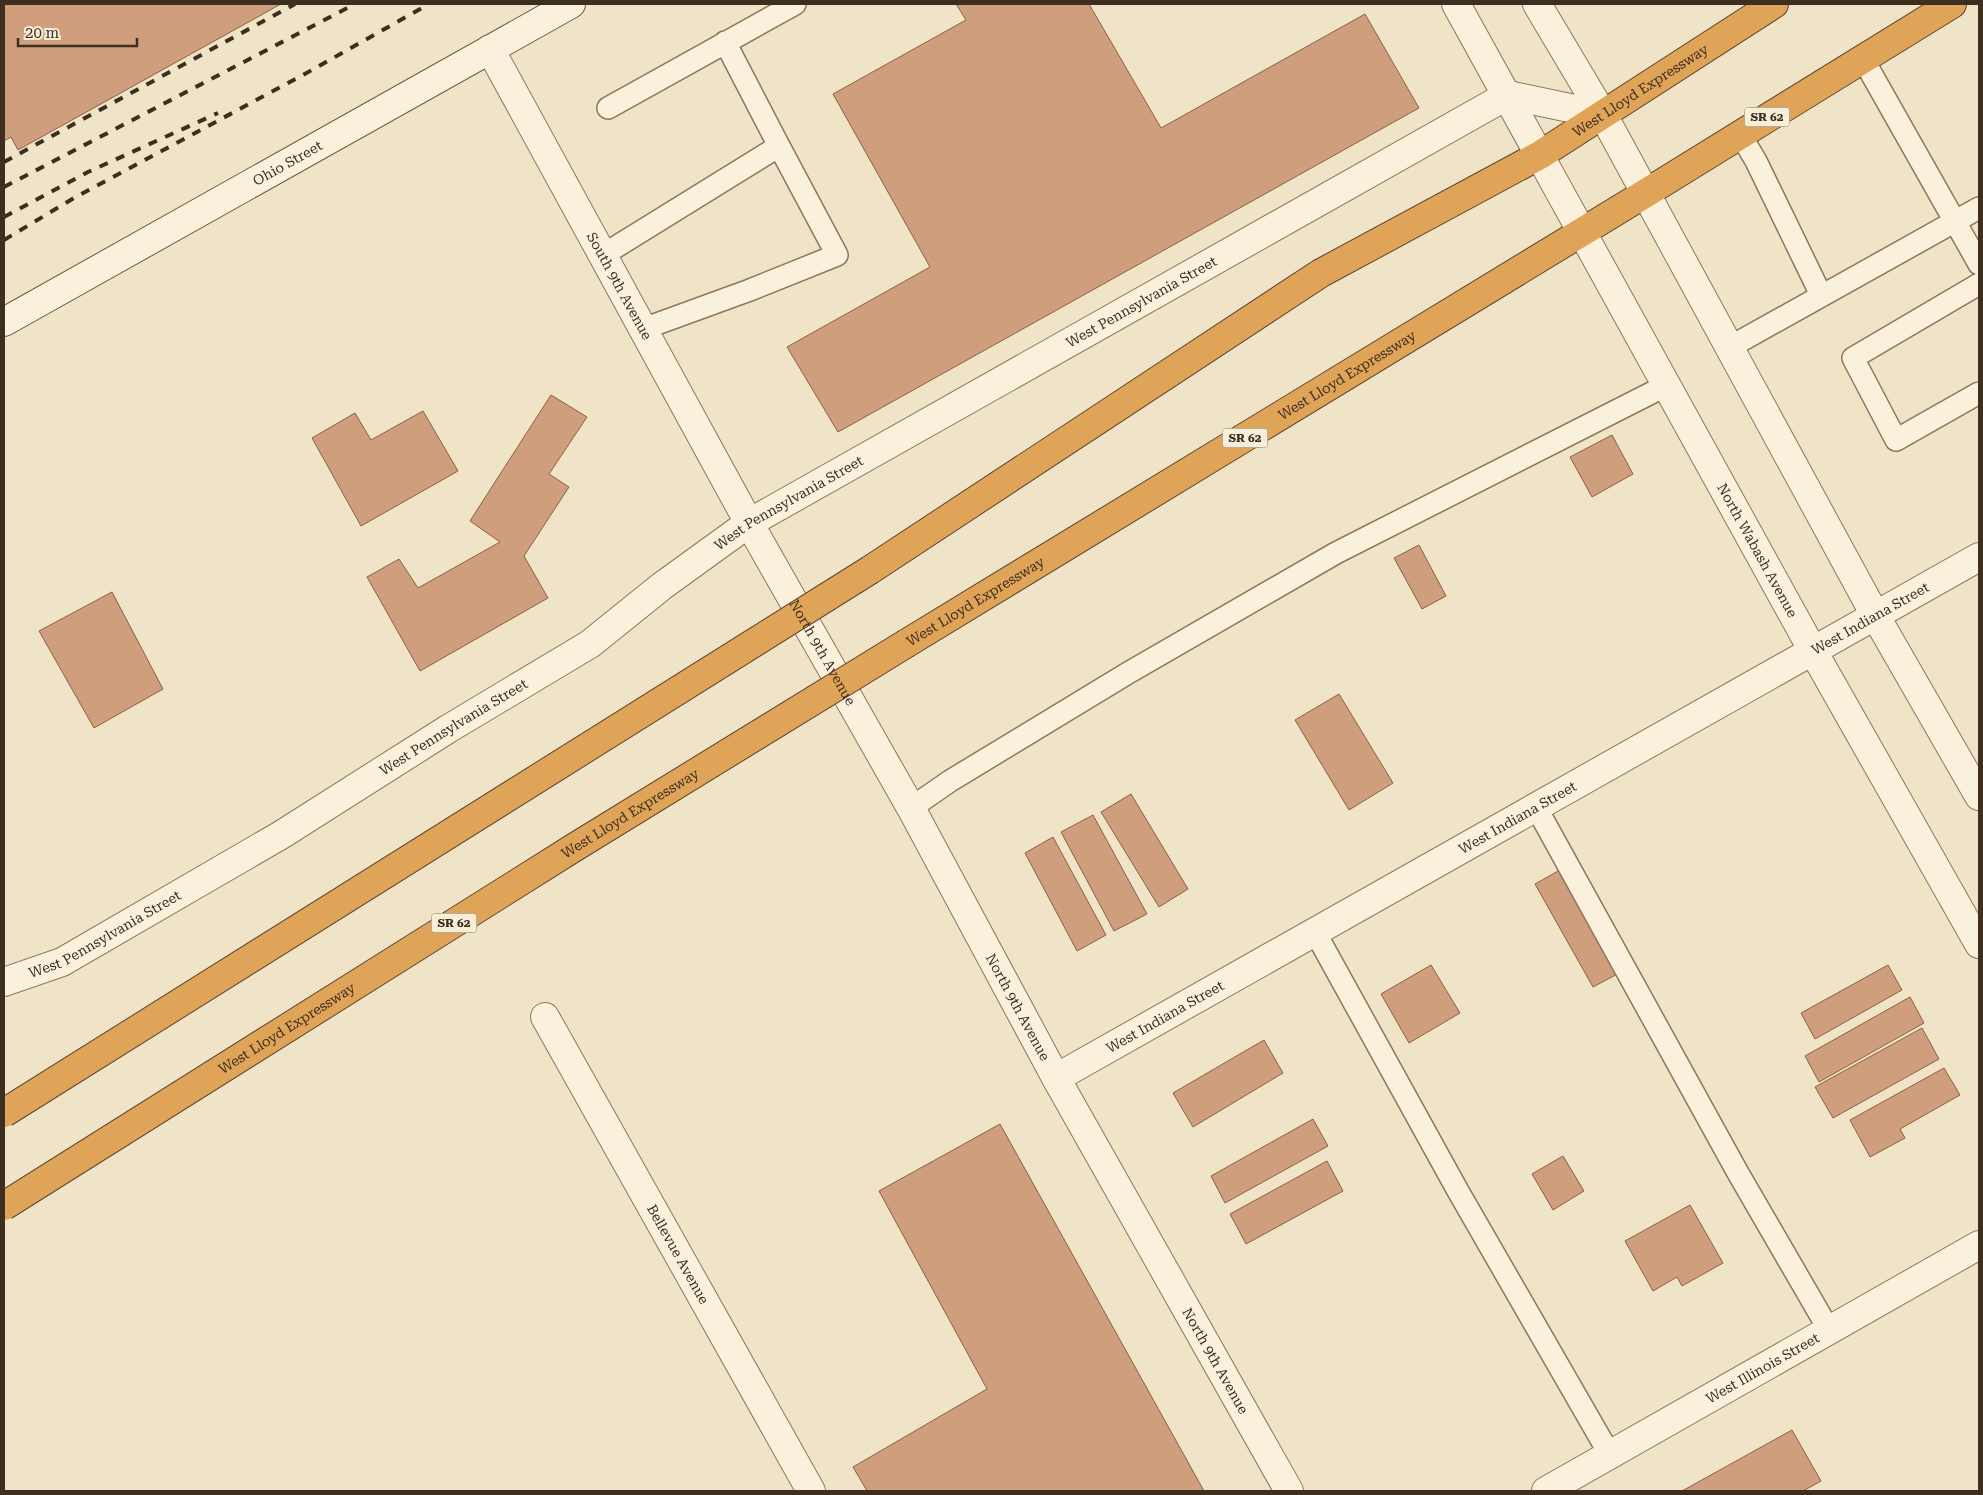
<svg xmlns="http://www.w3.org/2000/svg" width="1983" height="1495" viewBox="0 0 1983 1495" font-family="'Roboto Serif',serif">
	<style>
		.building { fill: #cf9f7d; stroke: #8d5f41 }
		.lines { fill: none; stroke-linecap: round; stroke-linejoin: round }
		.lane-casing { stroke: #8d765c; stroke-width: 24 }
		.street-casing { stroke: #8d765c; stroke-width: 30 }
		.secondary-casing { stroke: #6f573f; stroke-width: 30 }
		.highway-casing { stroke: #5b4430; stroke-width: 30 }
		.lane { stroke: #faf1dc; stroke-width: 21 }
		.street { stroke: #faf1dc; stroke-width: 28 }
		.secondary { stroke: #faf1dc; stroke-width: 28 }
		.highway { stroke: #e0a458; stroke-width: 28 }
		.rail { stroke: #3d2e20; stroke-width: 4; stroke-dasharray: 9 9; stroke-linecap: butt }
		.highway-bridge-casing { stroke: #5b4430; stroke-width: 30; stroke-linecap: butt }
		.highway-bridge { stroke: #e0a458; stroke-width: 28 }
		.labels { text-anchor: middle; dominant-baseline: central; stroke-width: 4.5; stroke-linejoin: round; paint-order: stroke }
		.shield { fill: #f7eed8; stroke: #756857; stroke-width: 1 }
		.shield-label { font-size: 12px; font-weight: bold; fill: #3d2e20 }
		.street-label { font-size: 14px; fill: #3d2e20; stroke: #f7eed8 }
	</style>
	<rect width="100%" height="100%" fill="#f0e4c8"/>
	<path class="building" d="M4 4H281L18 150 11 137 4 141Z
		M956 4H1089L1161 128 1365 14 1419 108 838 432 787 347 930 267 833 94 966 20Z
		M551 395 587 417 549 474 569 487 524 556 548 598 420 671 367 577 399 559 418 588 500 542 470 521Z
		M423 411 458 471 361 526 312 438 355 413 371 440Z
		M1612 435 1633 474 1592 497 1570 457Z
		M1419 545 1446 596 1422 609 1394 558Z
		M112 592 163 689 94 728 39 631Z
		M1339 694 1393 783 1349 810 1295 720Z
		M1131 794 1188 889 1159 907 1101 812Z
		M1093 815 1147 914 1114 931 1061 832Z
		M1053 837 1106 935 1077 951 1025 853Z
		M1567 866 1625 970 1593 987 1535 884Z
		M1431 965 1460 1013 1409 1043 1381 994Z
		M1888 965 1902 990 1815 1039 1801 1013Z
		M1910 997 1924 1023 1819 1082 1805 1056Z
		M1922 1028 1939 1059 1833 1118 1815 1087Z
		M1264 1040 1283 1073 1193 1127 1173 1093Z
		M1944 1068 1960 1095 1900 1129 1905 1138 1870 1157 1850 1120Z
		M1313 1119 1328 1146 1225 1203 1211 1176Z
		M1000 1124 1204 1491H867L853 1467 987 1389 879 1191Z
		M1563 1156 1584 1191 1553 1210 1532 1174Z
		M1327 1161 1343 1191 1246 1244 1230 1214Z
		M1690 1205 1723 1263 1682 1286 1677 1277 1653 1291 1625 1241Z
		M1792 1430 1821 1481 1803 1491H1682Z"/>
	<g class="lines">
		<defs>
			<path id="lane" d="M725 42 779 146
				M1863 59 1979 264
				M608 108 795 4
				M1740 134 1756 161 1821 295
				M603 255 779 146 837 255 750 290 643 329
				M1979 284 1853 358 1896 440 1979 393
				M1730 347 1979 208
				M1536 807 1738 1173 1829 1330
				M911 808 950 781 1128 673 1336 553 1667 385
				M1315 932 1458 1191 1610 1455"/>
			<g id="street">
				<path id="s1" d="M1456 4 1813 651 1979 944"/>
				<path d="M1537 4 1603 115 1875 615 1979 796"/>
				<path id="s2" d="M490 49 749 523 911 808 1056 1078 1289 1491"/>
				<path id="s3" d="M4 982 62 962 281 835 448 729 590 644 662 586 749 523 1508 95 1603 115"/>
				<path id="s4" d="M545 1017 811 1491"/>
				<path id="s5" d="M1056 1078 1979 557"/>
				<path id="s6" d="M1546 1491 1979 1245"/>
			</g>
			<g id="secondary">
				<path id="s7" d="M4 322 571 4"/>
			</g>
			<g id="highway">
				<path id="s8" d="M870 570 1321 273 1540 155 1774 4"/>
				<path id="s9" d="M907 643 1646 193 1952 4"/>
			</g>
		</defs>
		<use href="#lane" class="lane-casing"/>
		<use href="#street" class="street-casing"/>
		<use href="#secondary" class="secondary-casing"/>
		<use href="#highway" class="highway-casing"/>
		<use href="#lane" class="lane"/>
		<use href="#street" class="street"/>
		<use href="#secondary" class="secondary"/>
		<use href="#highway" class="highway"/>
		<path class="rail" d="M4 162 295 4
			M4 187 355 4
			M4 217 88 172 218 113
			M4 240 74 198 303 75 429 4"/>
		<defs>
			<g id="highway-bridge">
				<path d="M4 1113 870 570"/>
				<path id="s10" d="M4 1206 575 847 907 643"/>
			</g>
		</defs>
		<use href="#highway-bridge" class="highway-bridge-casing"/>
		<use href="#highway-bridge" class="highway-bridge"/>
	</g>
	<g class="labels">
		<g class="shield">
			<rect x="1744.5" y="107.5" width="45" height="19" rx="4"/>
			<rect x="1222.5" y="428.5" width="45" height="19" rx="4"/>
			<rect x="431.5" y="913.5" width="45" height="19" rx="4"/>
		</g>
		<g class="shield-label">
			<text x="1767" y="117">SR 62</text>
			<text x="1245" y="438">SR 62</text>
			<text x="454" y="923">SR 62</text>
		</g>
		<g class="street-label">
			<text stroke="none"><textPath href="#s8" startOffset="908">West Lloyd Expressway</textPath></text>
			<text stroke="none"><textPath href="#s7" startOffset="325">Ohio Street</textPath></text>
			<text stroke="none"><textPath href="#s2" startOffset="270">South 9th Avenue</textPath></text>
			<text stroke="none"><textPath href="#s3" startOffset="1328">West Pennsylvania Street</textPath></text>
			<text stroke="none"><textPath href="#s9" startOffset="515">West Lloyd Expressway</textPath></text>
			<text stroke="none"><textPath href="#s3" startOffset="922">West Pennsylvania Street</textPath></text>
			<text stroke="none"><textPath href="#s1" startOffset="624">North Wabash Avenue</textPath></text>
			<text stroke="none"><textPath href="#s9" startOffset="80">West Lloyd Expressway</textPath></text>
			<text stroke="none"><textPath href="#s5" startOffset="935">West Indiana Street</textPath></text>
			<text stroke="none"><textPath href="#s2" startOffset="689">North 9th Avenue</textPath></text>
			<text stroke="none"><textPath href="#s3" startOffset="518">West Pennsylvania Street</textPath></text>
			<text stroke="none"><textPath href="#s10" startOffset="739">West Lloyd Expressway</textPath></text>
			<text stroke="none"><textPath href="#s5" startOffset="530">West Indiana Street</textPath></text>
			<text stroke="none"><textPath href="#s3" startOffset="112">West Pennsylvania Street</textPath></text>
			<text stroke="none"><textPath href="#s2" startOffset="1094">North 9th Avenue</textPath></text>
			<text stroke="none"><textPath href="#s5" startOffset="125">West Indiana Street</textPath></text>
			<text stroke="none"><textPath href="#s10" startOffset="334">West Lloyd Expressway</textPath></text>
			<text stroke="none"><textPath href="#s4" startOffset="272">Bellevue Avenue</textPath></text>
			<text stroke="none"><textPath href="#s2" startOffset="1499">North 9th Avenue</textPath></text>
			<text stroke="none"><textPath href="#s6" startOffset="249">West Illinois Street</textPath></text>
		</g>
	</g>
	<rect width="1983" height="1495" fill="none" stroke="#3d2e20" stroke-width="10"/>
	<path d="M18 38v8h119v-8" fill="none" stroke="#3d2e20" stroke-width="2.5"/>
	<text x="25" y="38" font-size="15" fill="#3d2e20" stroke="#f7eed8" stroke-width="4" paint-order="stroke">20 m</text>
</svg>
